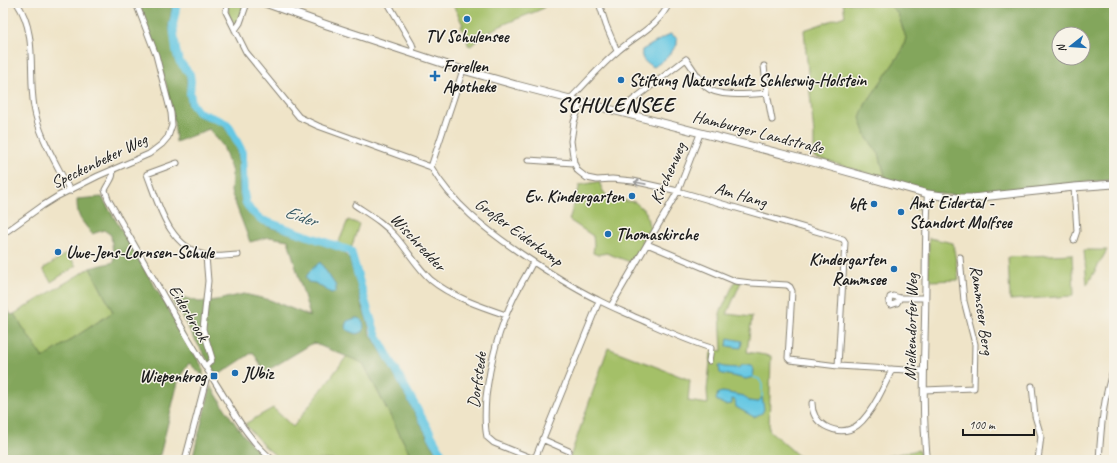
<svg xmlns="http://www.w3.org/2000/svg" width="1117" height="463" viewBox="0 0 1117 463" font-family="Caveat,sans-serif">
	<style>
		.green { fill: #a4c067; stroke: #606e42 }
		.forest { fill: #83a65c; stroke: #50613c; fill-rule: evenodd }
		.water { fill: #65c7e3; stroke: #407280 }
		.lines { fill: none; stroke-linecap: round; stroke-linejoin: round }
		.stream { stroke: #65c7e3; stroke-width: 1.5 }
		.river { stroke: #65c7e3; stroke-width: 8 }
		.minor-casing { stroke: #868072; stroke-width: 7 }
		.tertiary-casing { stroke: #868072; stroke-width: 8 }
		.secondary-casing { stroke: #868072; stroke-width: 9 }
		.minor { stroke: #fff; stroke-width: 5 }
		.tertiary { stroke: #fff; stroke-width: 6 }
		.secondary { stroke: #fff; stroke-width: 7 }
		.oneway { stroke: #999 }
		.poi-dot { fill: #1f6fb2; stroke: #f7f3e8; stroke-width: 1.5 }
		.labels { text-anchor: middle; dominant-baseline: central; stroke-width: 3; stroke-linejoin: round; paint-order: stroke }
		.poi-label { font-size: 17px; font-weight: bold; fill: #1c1c1c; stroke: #f7f3e8; text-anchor: start }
		.street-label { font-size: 17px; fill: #1c1c1c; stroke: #f7f3e8 }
		.water-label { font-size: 18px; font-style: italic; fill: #365862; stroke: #f7f3e8 }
		.district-label { font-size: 21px; font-weight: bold; letter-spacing: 1px; fill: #1c1c1c; stroke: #f7f3e8 }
	</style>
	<rect width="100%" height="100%" fill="#f7f3e8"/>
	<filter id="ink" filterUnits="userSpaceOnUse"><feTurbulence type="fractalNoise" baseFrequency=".025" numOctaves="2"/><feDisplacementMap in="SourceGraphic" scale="8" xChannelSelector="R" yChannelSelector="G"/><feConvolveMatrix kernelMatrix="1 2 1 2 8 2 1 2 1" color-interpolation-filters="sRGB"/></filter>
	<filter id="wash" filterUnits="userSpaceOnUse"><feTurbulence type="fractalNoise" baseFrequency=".012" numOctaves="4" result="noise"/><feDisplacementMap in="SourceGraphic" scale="16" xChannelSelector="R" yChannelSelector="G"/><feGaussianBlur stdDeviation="0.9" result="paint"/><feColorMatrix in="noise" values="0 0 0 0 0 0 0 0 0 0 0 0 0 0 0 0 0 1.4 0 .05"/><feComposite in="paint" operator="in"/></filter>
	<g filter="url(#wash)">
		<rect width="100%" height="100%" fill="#efe4c8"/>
		<path class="green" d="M229 3H245L238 24H234L228 14Z
			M452 3H542L544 8C522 18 488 27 471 46L468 45 467 40 461 26 463 25Z
			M843 3 889 4 898 14 906 38 902 51 865 105 867 138 879 154 886 179 814 157V135L804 30 845 16Z
			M597 182H599L603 191 607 196 616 200 635 202 646 212 649 226 652 228 649 232H647L641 242 645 244 633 263 606 253 598 255 593 253 594 245 593 236 569 220 580 185Z
			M912 197 917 200 920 208H912Z
			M348 220 359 224 351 249 338 244Z
			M929 238 953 243 959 280 928 281Z
			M1084 250H1107L1087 285Z
			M67 253 76 266 51 282 43 269Z
			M1072 254 1074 292 1072 296 1010 300 1008 257Z
			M90 268 113 312 43 358 14 314Z
			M735 281 741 282 727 314 752 317 747 352 771 356 769 430 803 460H569L608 348 690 380 688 401 708 404 707 390 711 353 714 350 722 351 720 313Z
			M347 356 363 363 413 460H281L263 445 245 424 273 408 293 427Z
			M919 450 921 460H827L878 458Z"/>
		<path class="forest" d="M139 3H173L169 25 175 60 187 75V94L188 104 198 116 222 124 233 139 238 151 240 192 243 204 248 212 261 223 270 227 342 250 349 258 358 287 361 303 367 320 370 333 389 365 440 460H413L363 363 313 343 265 372 253 352 217 376 172 301 179 296 199 302 217 300 244 294 270 300 310 316 288 240 269 237 250 242 231 192 232 172 223 146 209 129 176 142C173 93 155 48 139 3Z
			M877 3H1114V180L1074 183 971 197 932 193 886 179 879 154 867 138 860 118 865 105 902 51 906 38 898 14 889 4ZM1059 34H1083V58H1059Z
			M102 197 203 368V376L189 363 179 378 160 455 143 460H3V380L5 362H3V301L11 315 14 314 43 358 113 312 90 268 114 262 111 235 104 230 92 234C81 219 77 219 77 199Z
			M211 386C229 415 242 438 268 460H192Z"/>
		<path class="water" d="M670 34 677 38V45L665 59 654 67C646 63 640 60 642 50Z
			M320 262 336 286V292L331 293 315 283 308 282 306 277 310 271Z
			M356 318C364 318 365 325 363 332L357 334 347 330 345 326 347 321Z
			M728 338 742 341 741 348 727 346Z
			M719 365 724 367 738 368 743 365 751 366 754 370 753 377 746 379 723 374 720 373Z
			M723 392 744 396 749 401 758 402 762 397 764 409 762 413 754 417 736 407 735 400 732 399V404L725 405 716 400 718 393Z"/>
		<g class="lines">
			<path class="stream" d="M753 377 759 379 762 384V397"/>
			<path class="river" d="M177 3 173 25 176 50 179 61 190 74 191 81 190 93 192 104 198 112 221 121 227 124 231 130 242 151 244 193 246 203 251 211 262 220 351 251 367 307 376 334 445 460"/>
		</g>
	</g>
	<g filter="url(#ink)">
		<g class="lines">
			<defs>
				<path id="minor" d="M17 3C38 34 28 72 34 107 39 137 57 164 70 191
					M227 3 226 12 246 52 299 117 318 126 431 167C453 204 485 229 520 253 545 270 571 287 598 300 611 307 624 312 637 318 662 329 685 340 711 348L709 361
					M388 3 412 44 413 47 412 53
					M599 3 606 25 617 51
					M235 30 240 23 247 3
					M764 66 767 93 772 120
					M570 99C586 83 601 65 618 51 635 36 660 25 669 3
					M581 102 574 122 571 141 574 163 578 171 587 178 597 180 612 179 633 181 678 191 843 239 845 242 838 366
					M623 113 629 103 686 59C693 68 699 79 706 87 718 98 752 94 767 93
					M528 160 574 163
					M177 163 147 174C159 205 168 246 205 255 215 258 228 255 238 255
					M431 167 463 70
					M112 170C115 177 108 183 105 190L108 199C145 263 180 328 220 390 236 416 249 441 273 460
					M355 205C370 215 384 223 396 237 408 251 417 267 431 280 450 296 482 307 506 315
					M3 234 42 206 58 196 98 176 149 154 162 144 168 137 172 125 171 113 156 55 136 3
					M1074 240 1077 231 1074 187
					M647 244 735 281 751 283 787 285 790 287 792 291 788 358 790 360 838 366 924 371
					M533 262C527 274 520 285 514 297 499 328 490 363 486 397 485 410 484 424 487 437L494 443 529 457 532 458 536 456 599 301
					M900 298 897 303 891 305 889 303 890 297 893 296 900 298H925
					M611 306 678 191 700 134
					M205 367 210 362 212 358 203 329 208 281 206 256
					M1032 386 1035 416 1041 436 1038 460
					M924 390 974 388 975 344 964 301 960 257
					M812 403C812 414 816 421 825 426 852 441 867 418 878 398 883 388 888 379 892 369
					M542 439 569 451
					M185 460 206 380 210 375
					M1099 460C1101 429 1103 397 1114 368"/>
				<path id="tertiary" d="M927 460C922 413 924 366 925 319 926 277 925 236 928 194"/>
				<path id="secondary" d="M265 3 327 25 463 70 516 85 813 162 928 194 957 198H972L1074 187 1114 184"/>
			</defs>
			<use href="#minor" class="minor-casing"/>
			<use href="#tertiary" class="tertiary-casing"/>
			<use href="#secondary" class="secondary-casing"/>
			<use href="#minor" class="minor"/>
			<use href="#tertiary" class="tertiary"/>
			<use href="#secondary" class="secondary"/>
		</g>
		<defs><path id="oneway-shaft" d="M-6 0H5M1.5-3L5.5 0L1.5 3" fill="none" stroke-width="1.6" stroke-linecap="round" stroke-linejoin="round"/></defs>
		<use class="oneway" href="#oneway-shaft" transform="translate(640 183) rotate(-169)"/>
	</g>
	<g class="poi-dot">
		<circle cx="467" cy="19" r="4"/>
		<path d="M433 70h4v4h4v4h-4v4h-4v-4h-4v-4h4z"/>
		<circle cx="621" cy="80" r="4"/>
		<circle cx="632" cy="196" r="4"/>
		<circle cx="874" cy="204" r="4"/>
		<circle cx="901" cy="212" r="4"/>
		<circle cx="608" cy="234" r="4"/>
		<circle cx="58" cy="252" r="4"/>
		<circle cx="894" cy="269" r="4"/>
		<circle cx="235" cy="373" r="4"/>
		<rect x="210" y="372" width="8" height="8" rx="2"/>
	</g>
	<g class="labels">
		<g class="poi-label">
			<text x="467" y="36" text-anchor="middle">TV Schulensee</text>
			<text x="443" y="66">Forellen<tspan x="443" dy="20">Apotheke</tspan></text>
			<text x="629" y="80">Stiftung Naturschutz Schleswig-Holstein</text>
			<text x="624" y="196" text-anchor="end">Ev. Kindergarten</text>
			<text x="909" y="202">Amt Eidertal -<tspan x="909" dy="20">Standort Molfsee</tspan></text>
			<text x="866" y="204" text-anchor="end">bft</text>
			<text x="616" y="234">Thomaskirche</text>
			<text x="66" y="252">Uwe-Jens-Lornsen-Schule</text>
			<text x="886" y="259" text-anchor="end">Kindergarten<tspan x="886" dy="20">Rammsee</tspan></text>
			<text x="243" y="373">JUbiz</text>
			<text x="206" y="376" text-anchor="end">Wiepenkrog</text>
		</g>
		<g class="street-label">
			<text transform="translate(758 132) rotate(14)">Hamburger Landstraße</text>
			<text transform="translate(99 161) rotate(-26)">Speckenbeker Weg</text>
			<text transform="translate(668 173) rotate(-66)">Kirchenweg</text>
			<text transform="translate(741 195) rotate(16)">Am Hang</text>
			<text transform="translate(519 232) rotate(36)">Großer Eiderkamp</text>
			<text transform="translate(418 242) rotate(47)">Wischredder</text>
			<text transform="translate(982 310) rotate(82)">Rammseer Berg</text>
			<text transform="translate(189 313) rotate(59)">Eiderbrook</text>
			<text transform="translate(911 327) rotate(-89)">Mielkendorfer Weg</text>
			<text transform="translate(477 380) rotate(-82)">Dorfstede</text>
		</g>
		<g class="water-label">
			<text transform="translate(301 216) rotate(19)">Eider</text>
		</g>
		<g class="district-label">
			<text x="616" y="105">SCHULENSEE</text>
		</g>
	</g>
	<rect width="1117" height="463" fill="none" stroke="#f7f3e8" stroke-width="16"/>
	<g transform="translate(1071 46) rotate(253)"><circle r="19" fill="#f7f3e8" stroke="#9f9d96"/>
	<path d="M0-3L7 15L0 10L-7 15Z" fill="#1f6fb2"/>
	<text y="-6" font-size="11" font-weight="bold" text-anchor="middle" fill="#1c1c1c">N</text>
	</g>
	<path d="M963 429v6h71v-6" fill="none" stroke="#1c1c1c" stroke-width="2"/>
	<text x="969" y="429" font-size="12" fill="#1c1c1c" stroke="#f7f3e8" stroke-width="3" paint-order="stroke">100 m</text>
</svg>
